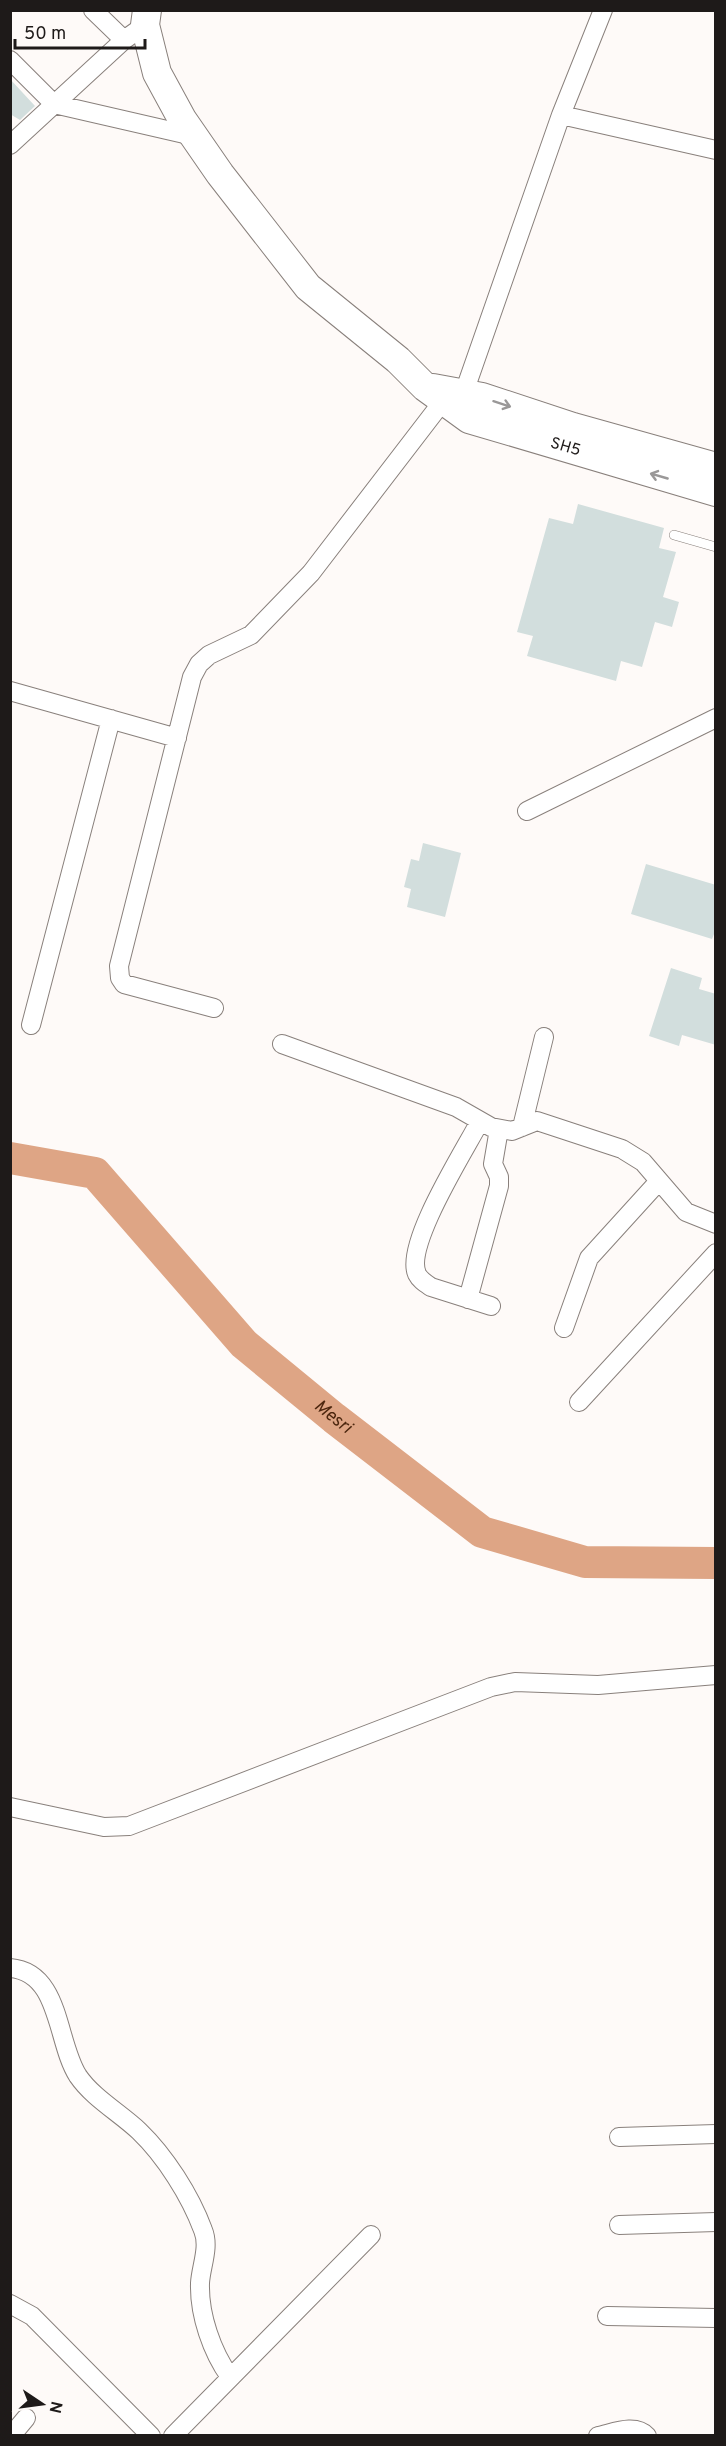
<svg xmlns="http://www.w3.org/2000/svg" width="726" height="2446" viewBox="0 0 726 2446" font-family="Overpass,sans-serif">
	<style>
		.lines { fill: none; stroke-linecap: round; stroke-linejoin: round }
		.river { stroke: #dea585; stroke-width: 32 }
		.building { fill: #d2dedd }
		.service-casing { stroke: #89807c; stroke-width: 10 }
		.minor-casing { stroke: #89807c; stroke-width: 20 }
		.primary-casing { stroke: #89807c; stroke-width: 30 }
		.service { stroke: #fff; stroke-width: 9 }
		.minor { stroke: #fff; stroke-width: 18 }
		.primary { stroke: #fff; stroke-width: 28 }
		.oneway { stroke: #9a9898 }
		.labels { text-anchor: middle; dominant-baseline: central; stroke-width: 5; stroke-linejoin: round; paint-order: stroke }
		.street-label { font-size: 16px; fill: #1e1a19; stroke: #fefaf8 }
		.water-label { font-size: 18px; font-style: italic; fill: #4d270f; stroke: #fefaf8 }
	</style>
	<rect width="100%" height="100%" fill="#fefaf8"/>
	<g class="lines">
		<path class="river" id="s1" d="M10 1158 95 1173 244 1344 334 1418 482 1532 585 1562 716 1563"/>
	</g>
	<path class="building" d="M10 79 35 106 20 120 10 114Z
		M578 504 664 528 659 548 676 552 663 597 679 602 672 627 655 622 642 667 621 661 616 681 527 656 533 636 517 632 549 518 573 524Z
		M423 843 461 853 445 917 407 907 411 889 404 887 411 859 419 861Z
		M646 864 716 885V929L712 939 631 914Z
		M671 968 702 978 699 989 716 994V1045L682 1035 679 1046 649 1036Z"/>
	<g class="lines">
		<defs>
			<path id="service" d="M674 535 716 547"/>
			<path id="minor" d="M93 10 124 40
				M10 60 54 104 193 136
				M561 115 716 150
				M10 145 124 40 145 25
				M460 404 561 115 603 10
				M10 691 177 738
				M527 811 716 718
				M214 1008 124 984 120 978 119 966 192 677 199 664 209 655 251 635 311 573 443 401
				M31 1025 111 719
				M282 1044 456 1107 491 1127 512 1131 537 1121 622 1149 643 1162 686 1212 716 1224
				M480 1121C465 1150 404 1245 417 1274 420 1280 425 1283 431 1287L491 1306
				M522 1127 544 1037
				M468 1299 499 1186V1177L493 1164 499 1129
				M564 1328 589 1258 659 1181
				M579 1402 716 1253
				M10 1807 104 1827 129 1826 491 1687 515 1682 598 1685 716 1675
				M10 1968C61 1972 56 2042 78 2076 93 2098 120 2113 139 2131 165 2156 190 2195 203 2230 210 2247 201 2266 200 2283 199 2315 212 2352 230 2377
				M619 2137 716 2134
				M619 2225 716 2222
				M10 2304 32 2316 151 2436
				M607 2316 716 2318
				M11 2436 26 2418
				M173 2436 371 2235
				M598 2436C613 2433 635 2423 647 2436"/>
			<g id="primary">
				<path id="s2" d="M147 10 145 25 157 73 182 119 220 174 308 287 398 360 425 387 469 419 716 492"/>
				<path d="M433 388 482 397 573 427 716 467"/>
			</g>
		</defs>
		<use href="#service" class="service-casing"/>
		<use href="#minor" class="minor-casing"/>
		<use href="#primary" class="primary-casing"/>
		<use href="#service" class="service"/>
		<use href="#minor" class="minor"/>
		<use href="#primary" class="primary"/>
	</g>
	<defs><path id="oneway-shaft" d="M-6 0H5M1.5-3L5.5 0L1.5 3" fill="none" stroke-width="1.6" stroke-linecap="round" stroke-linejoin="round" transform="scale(1.5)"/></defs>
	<g class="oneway">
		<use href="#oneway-shaft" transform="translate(502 404) rotate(18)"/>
		<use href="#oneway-shaft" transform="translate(659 476) rotate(-164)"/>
	</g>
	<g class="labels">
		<g class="street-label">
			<text stroke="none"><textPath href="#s2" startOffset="636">SH5</textPath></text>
		</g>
		<g class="water-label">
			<text stroke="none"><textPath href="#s1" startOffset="428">Mesri</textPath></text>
		</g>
	</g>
	<rect width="726" height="2446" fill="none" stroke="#1e1a19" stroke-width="24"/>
	<g transform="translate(42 2404) rotate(103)" stroke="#fefaf8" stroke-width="4.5" paint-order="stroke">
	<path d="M0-4.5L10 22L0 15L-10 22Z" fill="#1e1a19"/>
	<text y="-9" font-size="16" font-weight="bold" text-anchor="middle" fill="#1e1a19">N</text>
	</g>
	<path d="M15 39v9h130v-9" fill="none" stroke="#1e1a19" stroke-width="3"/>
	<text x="24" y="39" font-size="18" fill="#1e1a19" stroke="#fefaf8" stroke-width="4.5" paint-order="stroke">50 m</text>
</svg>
